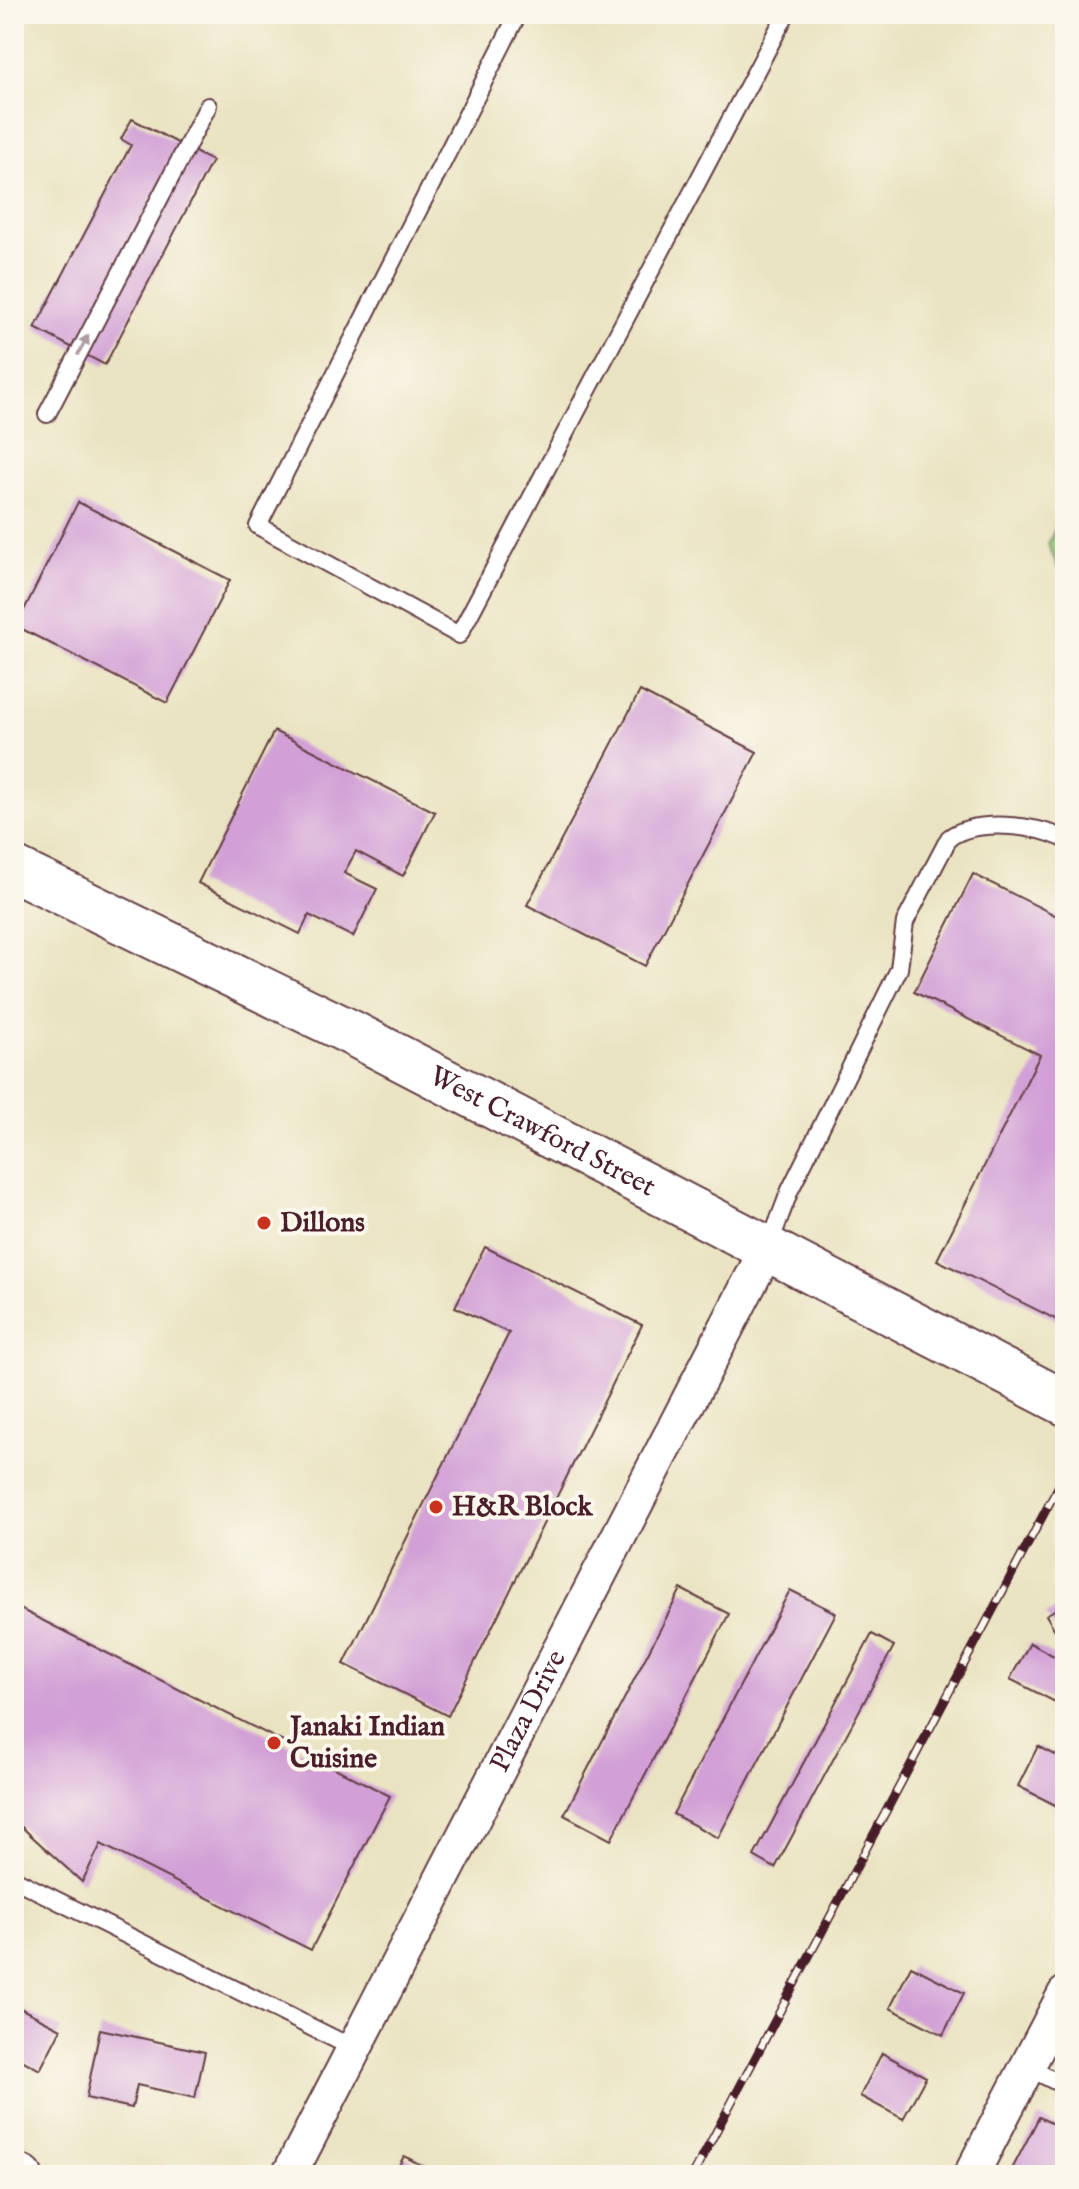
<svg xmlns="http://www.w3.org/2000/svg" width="1079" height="2189" viewBox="0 0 1079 2189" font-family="'IM FELL English',serif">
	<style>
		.green { fill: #92c87b; stroke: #6e7453; stroke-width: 2 }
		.building { fill: #d2a0d6 }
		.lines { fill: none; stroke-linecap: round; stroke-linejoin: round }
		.service-casing { stroke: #623c42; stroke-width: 20 }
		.minor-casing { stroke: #623c42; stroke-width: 38 }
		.secondary-casing { stroke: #623c42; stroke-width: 48 }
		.service { stroke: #fff; stroke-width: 16 }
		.minor { stroke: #fff; stroke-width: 34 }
		.secondary { stroke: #fff; stroke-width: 44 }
		.rail-casing { stroke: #4a1f2b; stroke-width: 9 }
		.rail { stroke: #fbf7ec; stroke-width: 6; stroke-dasharray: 18; stroke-linecap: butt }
		.oneway { fill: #ae9aa0 }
		.poi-dot { fill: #c8321e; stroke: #fbf7ec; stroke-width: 3 }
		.labels { text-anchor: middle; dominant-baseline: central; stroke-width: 8; stroke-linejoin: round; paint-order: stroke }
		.street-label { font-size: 28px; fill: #4a1f2b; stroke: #fbf7ec }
		.poi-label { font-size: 28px; font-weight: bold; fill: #4a1f2b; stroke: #fbf7ec; text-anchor: start }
	</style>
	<rect width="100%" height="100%" fill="#fbf7ec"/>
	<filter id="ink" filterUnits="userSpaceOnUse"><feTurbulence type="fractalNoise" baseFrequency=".0125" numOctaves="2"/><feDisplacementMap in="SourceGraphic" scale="16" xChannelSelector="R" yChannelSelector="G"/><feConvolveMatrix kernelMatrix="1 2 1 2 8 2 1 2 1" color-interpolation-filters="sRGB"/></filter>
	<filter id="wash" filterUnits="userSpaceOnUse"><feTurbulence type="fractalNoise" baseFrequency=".006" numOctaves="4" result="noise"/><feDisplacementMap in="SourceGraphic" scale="32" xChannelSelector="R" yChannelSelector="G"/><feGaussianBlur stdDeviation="1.8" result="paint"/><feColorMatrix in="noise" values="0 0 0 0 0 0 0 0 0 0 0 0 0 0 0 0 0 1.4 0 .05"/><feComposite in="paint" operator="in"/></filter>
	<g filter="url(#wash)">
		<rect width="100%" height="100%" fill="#eae3c1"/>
		<path class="green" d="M1065 509V584L1048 544Z"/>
		<g id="blocks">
			<path class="building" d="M132 119 212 161 105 365 35 328 131 145 121 139Z
				M78 502 230 580 167 703 16 626Z
				M640 691 757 752 645 966 527 905Z
				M274 731 435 812 403 876 356 851 344 873 377 889 353 937 309 915 300 934 198 883Z
				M973 874 1065 920V1324L937 1260 1040 1055 914 992Z
				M485 1247 642 1325 448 1716 344 1664 509 1333 455 1307Z
				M681 1589 729 1614 611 1840 564 1815Z
				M790 1590 836 1613 718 1838 673 1814Z
				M1065 1604V1647L1046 1615Z
				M14 1606 390 1796 311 1950 101 1844 82 1882 14 1820Z
				M872 1634 894 1646 775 1868 754 1856Z
				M1030 1643 1065 1662V1697L1061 1705 1010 1679Z
				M1038 1746 1065 1760V1810L1018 1786Z
				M911 1966 964 1993 943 2035 890 2008Z
				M14 2005 61 2029 40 2070 14 2056Z
				M100 2029 205 2052 195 2098 137 2085 132 2108 86 2098Z
				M882 2053 926 2077 903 2119 860 2096Z
				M1039 2117 1065 2130V2175H1009Z
				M404 2156 440 2175H394Z"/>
		</g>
	</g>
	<g filter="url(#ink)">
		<use href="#blocks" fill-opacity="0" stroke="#623c42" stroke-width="2"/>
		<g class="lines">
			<defs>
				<path id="service" d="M518 14 258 526 459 635 786 14
					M47 414 208 106
					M768 1248 790 1190 899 969 905 922 949 838C976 818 1035 825 1065 839
					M14 1879 355 2049
					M1027 2067 1065 2086"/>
				<g id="minor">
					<path d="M14 2169 25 2175"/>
					<path id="s1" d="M289 2175 767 1249"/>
					<path d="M971 2175 1065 1994"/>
				</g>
				<g id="secondary">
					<path id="s2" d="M14 869 350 1032 1065 1403"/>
				</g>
			</defs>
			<use href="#service" class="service-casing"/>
			<use href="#minor" class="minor-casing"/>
			<use href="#secondary" class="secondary-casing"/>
			<use href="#service" class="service"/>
			<use href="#minor" class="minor"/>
			<use href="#secondary" class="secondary"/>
			<defs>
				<path id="rail" d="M693 2175 1065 1474"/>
			</defs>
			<use href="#rail" class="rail-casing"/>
			<use href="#rail" class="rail"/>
		</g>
		<defs><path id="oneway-solid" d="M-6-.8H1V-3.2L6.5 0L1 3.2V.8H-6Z" transform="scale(2)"/></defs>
		<use class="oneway" href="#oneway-solid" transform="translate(83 345) rotate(-62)"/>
	</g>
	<g class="poi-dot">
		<circle cx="264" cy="1223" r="8"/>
		<circle cx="436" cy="1507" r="8"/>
		<circle cx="274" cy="1743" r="8"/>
	</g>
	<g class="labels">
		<g class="street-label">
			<text stroke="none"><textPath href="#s2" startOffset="590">West Crawford Street</textPath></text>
			<text stroke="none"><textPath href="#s1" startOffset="522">Plaza Drive</textPath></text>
		</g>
		<g class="poi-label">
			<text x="280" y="1223">Dillons</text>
			<text x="452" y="1507">H&amp;R Block</text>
			<text x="290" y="1727">Janaki Indian<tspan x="290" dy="32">Cuisine</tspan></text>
		</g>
	</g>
	<rect width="1079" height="2189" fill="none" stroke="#fbf7ec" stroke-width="48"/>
</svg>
